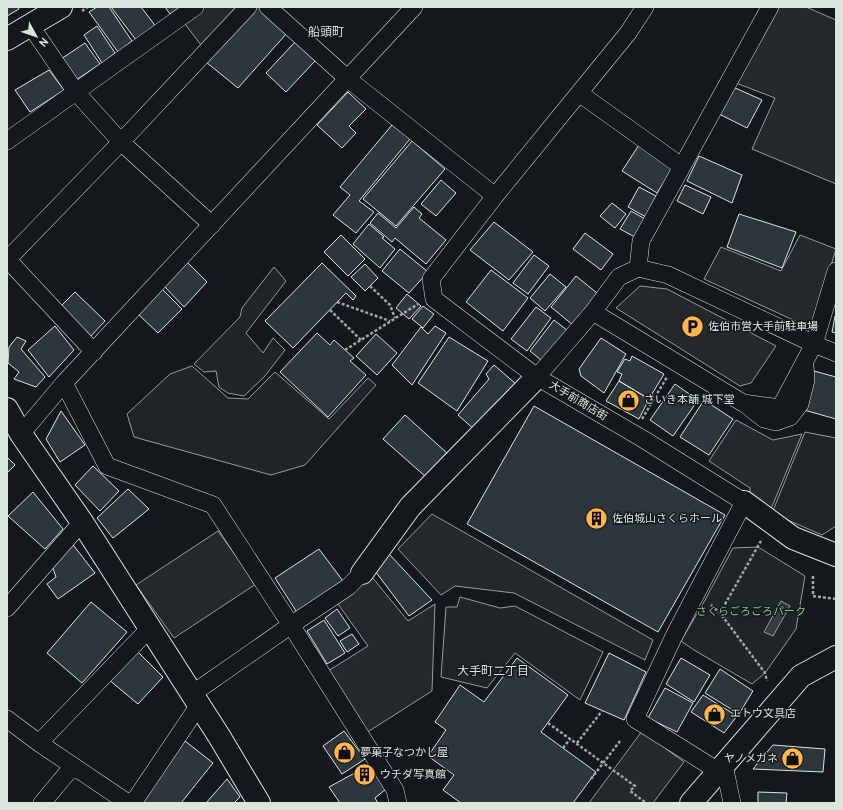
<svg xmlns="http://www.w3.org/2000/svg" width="843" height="810" viewBox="0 0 843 810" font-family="Overpass,'Noto Sans JP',sans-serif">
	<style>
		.green { fill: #202428; stroke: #939e99 }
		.parking { fill: #24282b; stroke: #939e99 }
		.water { fill: #363b3e; stroke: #939e99 }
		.building { fill: #2c363c; stroke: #d8e6dc }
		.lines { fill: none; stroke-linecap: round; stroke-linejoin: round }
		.street-casing { stroke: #d8e6dc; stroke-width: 18 }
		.secondary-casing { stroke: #d8e6dc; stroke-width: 24 }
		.path { stroke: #9da8a2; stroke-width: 2.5; stroke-dasharray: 3 2; stroke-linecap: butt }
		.street { stroke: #14181c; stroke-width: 17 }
		.secondary { stroke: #14181c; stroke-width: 22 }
		.labels { text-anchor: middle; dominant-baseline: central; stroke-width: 3; stroke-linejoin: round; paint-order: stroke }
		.poi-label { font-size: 11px; fill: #d8e6dc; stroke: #14181c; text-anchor: start }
		.street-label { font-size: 11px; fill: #d8e6dc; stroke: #14181c }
		.park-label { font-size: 11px; fill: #8ac095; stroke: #14181c }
		.neighbourhood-label { font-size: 12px; fill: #d8e6dc; stroke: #14181c }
	</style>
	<rect width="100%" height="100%" fill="#14181c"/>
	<path class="green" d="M274 267 286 281 246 333 263 353 273 338 285 350 265 376 244 396 228 393 219 387 216 371 204 372 194 364 240 317 242 308Z
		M192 366 228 398 248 399 275 372 329 419 368 378 376 385 305 465 271 475 134 437 127 414 170 374Z
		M805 432 836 438V526L822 535 772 513Z
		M758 547 805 576 796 629 765 673 752 684 694 650 681 641 705 600 733 548Z
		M460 597 500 608 515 606 603 652 580 700 515 653 487 688 441 677 446 607H457Z"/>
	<path class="parking" d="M200 7H239L204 49 182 20Z
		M779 7H806L836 20V184L752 149 775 98 736 83Z
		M800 235 836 249 814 323 804 325 704 279 721 247 781 271Z
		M640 286 667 289 776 346 751 383 740 386 616 308Z
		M736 420 773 440 802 434 771 509 750 495V488L709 461Z
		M432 514 653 640 645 660 514 593 455 586 441 595 398 549Z
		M218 531 256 584 174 638 136 585Z
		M372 577 408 621 435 604 432 691 366 733 328 671 368 646 338 604Z
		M642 731 684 762 653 803H589Z"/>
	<path class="water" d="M781 601 790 606 773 636 764 632Z"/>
	<path class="building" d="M7 7H18L19 9 7 16Z
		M97 7H109L132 41 118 52 89 12Z
		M111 7H141L157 28 136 40Z
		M165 7H180L170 14Z
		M257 7H260L287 33 238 88 206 62Z
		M97 26 115 53 102 63 84 35Z
		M295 42 315 61 286 92 266 73Z
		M85 43 100 64 73 82 58 61Z
		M49 70 64 90 30 112 15 90Z
		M733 87 762 100 747 128 719 114Z
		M348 92 366 109 349 126 356 133 342 148 317 125Z
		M392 125 410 139 359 201 374 212 356 233 333 215 350 195 340 187Z
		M412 141 445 169 396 226 363 199Z
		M639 145 673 168 657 193 622 171Z
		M699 156 742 175 732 203 687 181Z
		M441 180 456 193 436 216 421 204Z
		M685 185 711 197 703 214 677 201Z
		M639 187 656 196 646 217 628 207Z
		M612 203 626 214 615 228 600 216Z
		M414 207 422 214 419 218 446 240 426 264 395 238 392 242 370 223 378 213 396 228Z
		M631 211 645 219 635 237 620 229Z
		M739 214 796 232 782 268 727 247Z
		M494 222 533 252 509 280 470 250Z
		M369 224 384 237 382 238 395 249 380 268 353 244Z
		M585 233 613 254 601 270 573 249Z
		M341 235 365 259 348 276 324 252Z
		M400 249 428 272 409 293 382 271Z
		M534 255 549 266 528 294 513 283Z
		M187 262 207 282 184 307 164 286Z
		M322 263 356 296 353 300 346 293 293 348 265 321Z
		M365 264 378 278 365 291 351 277Z
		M491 270 528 298 503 331 466 302Z
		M550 274 566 287 545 311 530 298Z
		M576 276 597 293 573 325 551 307Z
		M161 288 182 309 158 333 137 313Z
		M75 292 105 321 88 339 57 310Z
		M407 294 421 306 409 319 396 308Z
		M423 306 434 314 423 328 412 319Z
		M536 307 551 318 527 351 511 339Z
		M835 316 836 317V333L832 332Z
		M554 320 568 331 541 360 530 351Z
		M55 326 74 350 49 377 28 350Z
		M435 326 446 333 412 385 392 365 421 327 428 334Z
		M317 333 330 345 334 340 354 358 350 361 366 375 328 417 280 372Z
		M376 334 397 353 377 375 356 356Z
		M17 337 26 341 21 349 45 377 36 387 14 379 19 372 8 363 9 347Z
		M449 337 488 361 457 411 418 383Z
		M601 338 626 354 604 393 581 376 579 369Z
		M632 356 664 374 649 399 619 381 622 374 617 372 625 359 630 361Z
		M494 365 516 384 476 431 458 415 489 379 486 374Z
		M814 371 836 377V419L804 410Z
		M619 381 649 399 639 419 606 401Z
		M675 384 698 400 673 436 650 420Z
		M704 400 733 419 709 455 680 437Z
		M534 406 725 515 658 632 467 524Z
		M61 411 85 445 60 462 46 439Z
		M405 415 448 454 426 477 383 439Z
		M7 457 15 465 7 473Z
		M93 466 119 491 100 511 75 485Z
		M128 489 149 509 113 538 97 518Z
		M33 492 63 529 45 549 8 516Z
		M70 541 95 573 58 599 47 584 56 577 51 563Z
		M319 549 343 581 298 614 275 578Z
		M389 554 432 600 409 616 375 571Z
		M91 602 127 632 82 683 47 653Z
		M337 609 350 628 338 636 325 618Z
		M324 620 345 653 327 664 307 631Z
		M352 634 359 644 347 652 340 641Z
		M135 649 163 677 138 704 108 679Z
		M609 653 646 672 624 720 585 703Z
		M517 658 568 695 541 732 596 772 573 803H461L443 790 454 775 428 756 446 730 435 722 460 685 484 702Z
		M681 658 710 675 694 702 666 684Z
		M720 669 753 691 739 714 705 693Z
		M665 688 693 703 677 732 648 718Z
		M703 695 737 716 724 733 691 712Z
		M344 731 365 759 342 774 323 746Z
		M185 741 213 763 181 803H140Z
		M773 745 825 749 823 772 753 769Z
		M373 763 386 789 375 798 378 803H340L329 787Z
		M227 779 240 797 234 803H206Z
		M758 792 787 793 786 803H758Z"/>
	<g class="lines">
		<defs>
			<path id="street" d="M268 7 348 79 495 196
				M645 7 628 33 495 196 431 279 434 299 537 377 643 439 744 502 674 636 635 719 718 771
				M30 25 76 92 121 142 212 225
				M579 93 681 166
				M7 141 195 7
				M7 259 94 352
				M7 260 121 142 248 7
				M638 268 641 241 770 7
				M593 312 743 403 780 408 814 344 836 271
				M537 377 593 312 619 277 638 268 668 275 814 344 836 353
				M64 383 107 466 213 505 291 625 395 790 398 803
				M745 404 764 419 776 422 790 417 800 404 806 380 805 366
				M21 434 64 383 414 7
				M7 608 82 522
				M192 694 291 625 348 587 362 573
				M7 719 39 743 128 803
				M39 743 150 628
				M724 765 732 803
				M42 803 73 766
				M133 803 199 705"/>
			<path id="secondary" d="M7 39 61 7
				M7 409 21 434 82 522 219 736 259 803
				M744 502 793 538 836 555
				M362 573 410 507 537 377
				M691 803 801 676 836 657"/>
		</defs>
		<use href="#street" class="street-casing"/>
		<use href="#secondary" class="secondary-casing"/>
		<path class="path" d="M82 11 88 7
			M370 286 390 305 395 318
			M337 302 390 321
			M330 310 361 340
			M345 350 418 304
			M642 419 667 377
			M813 576V596L836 599
			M711 605 720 613 765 673 767 681
			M720 613 762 539
			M548 723 635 786 630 791 646 803
			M577 743 602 711
			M563 748 570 739
			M591 779 620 741"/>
		<use href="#street" class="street"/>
		<use href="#secondary" class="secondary"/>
	</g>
	<defs>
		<symbol id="parking-disc" viewBox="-11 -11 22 22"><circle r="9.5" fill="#ffb74d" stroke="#14181c"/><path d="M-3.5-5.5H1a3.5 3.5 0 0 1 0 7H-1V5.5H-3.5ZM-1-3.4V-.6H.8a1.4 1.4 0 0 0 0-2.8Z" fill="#111"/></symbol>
		<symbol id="shop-disc" viewBox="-11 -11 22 22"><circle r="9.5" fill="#ffb74d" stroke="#14181c"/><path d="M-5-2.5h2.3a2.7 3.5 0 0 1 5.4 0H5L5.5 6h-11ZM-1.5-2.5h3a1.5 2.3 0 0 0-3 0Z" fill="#111"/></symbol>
		<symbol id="building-disc" viewBox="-11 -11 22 22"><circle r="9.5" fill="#ffb74d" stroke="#14181c"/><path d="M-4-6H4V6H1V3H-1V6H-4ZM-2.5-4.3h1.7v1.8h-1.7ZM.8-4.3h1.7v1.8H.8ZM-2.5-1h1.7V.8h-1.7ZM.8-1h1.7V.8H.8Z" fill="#111"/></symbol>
	</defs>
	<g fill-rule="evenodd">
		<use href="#parking-disc" x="680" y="314" width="25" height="25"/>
		<use href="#shop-disc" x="616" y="388" width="25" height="25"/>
		<use href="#building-disc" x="584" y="506" width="25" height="25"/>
		<use href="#shop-disc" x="702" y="702" width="25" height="25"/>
		<use href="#shop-disc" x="332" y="740" width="25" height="25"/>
		<use href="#shop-disc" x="780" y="746" width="25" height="25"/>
		<use href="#building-disc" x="352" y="762" width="25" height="25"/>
	</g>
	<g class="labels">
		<g class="poi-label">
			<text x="708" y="327">佐伯市営大手前駐車場</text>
			<text x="644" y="400">さいき本舗 城下堂</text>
			<text x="612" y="519">佐伯城山さくらホール</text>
			<text x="730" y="714">エトウ文具店</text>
			<text x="360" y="753">夢菓子なつかし屋</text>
			<text x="778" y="759" text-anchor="end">ヤノメガネ</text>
			<text x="380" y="775">ウチダ写真館</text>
		</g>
		<g class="street-label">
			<text transform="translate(578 401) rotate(31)">大手前商店街</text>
		</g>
		<g class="park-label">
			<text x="751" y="612">さくらごろごろパーク</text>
		</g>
		<g class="neighbourhood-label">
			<text x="326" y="33">船頭町</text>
			<text x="493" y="672">大手町二丁目</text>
		</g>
	</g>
	<rect width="843" height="810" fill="none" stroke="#d8e6dc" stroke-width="16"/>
	<g transform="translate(36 36) rotate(130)" stroke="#14181c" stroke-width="3" paint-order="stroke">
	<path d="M0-3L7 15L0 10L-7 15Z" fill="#d8e6dc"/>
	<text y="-6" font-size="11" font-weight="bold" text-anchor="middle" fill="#d8e6dc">N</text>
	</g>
</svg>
